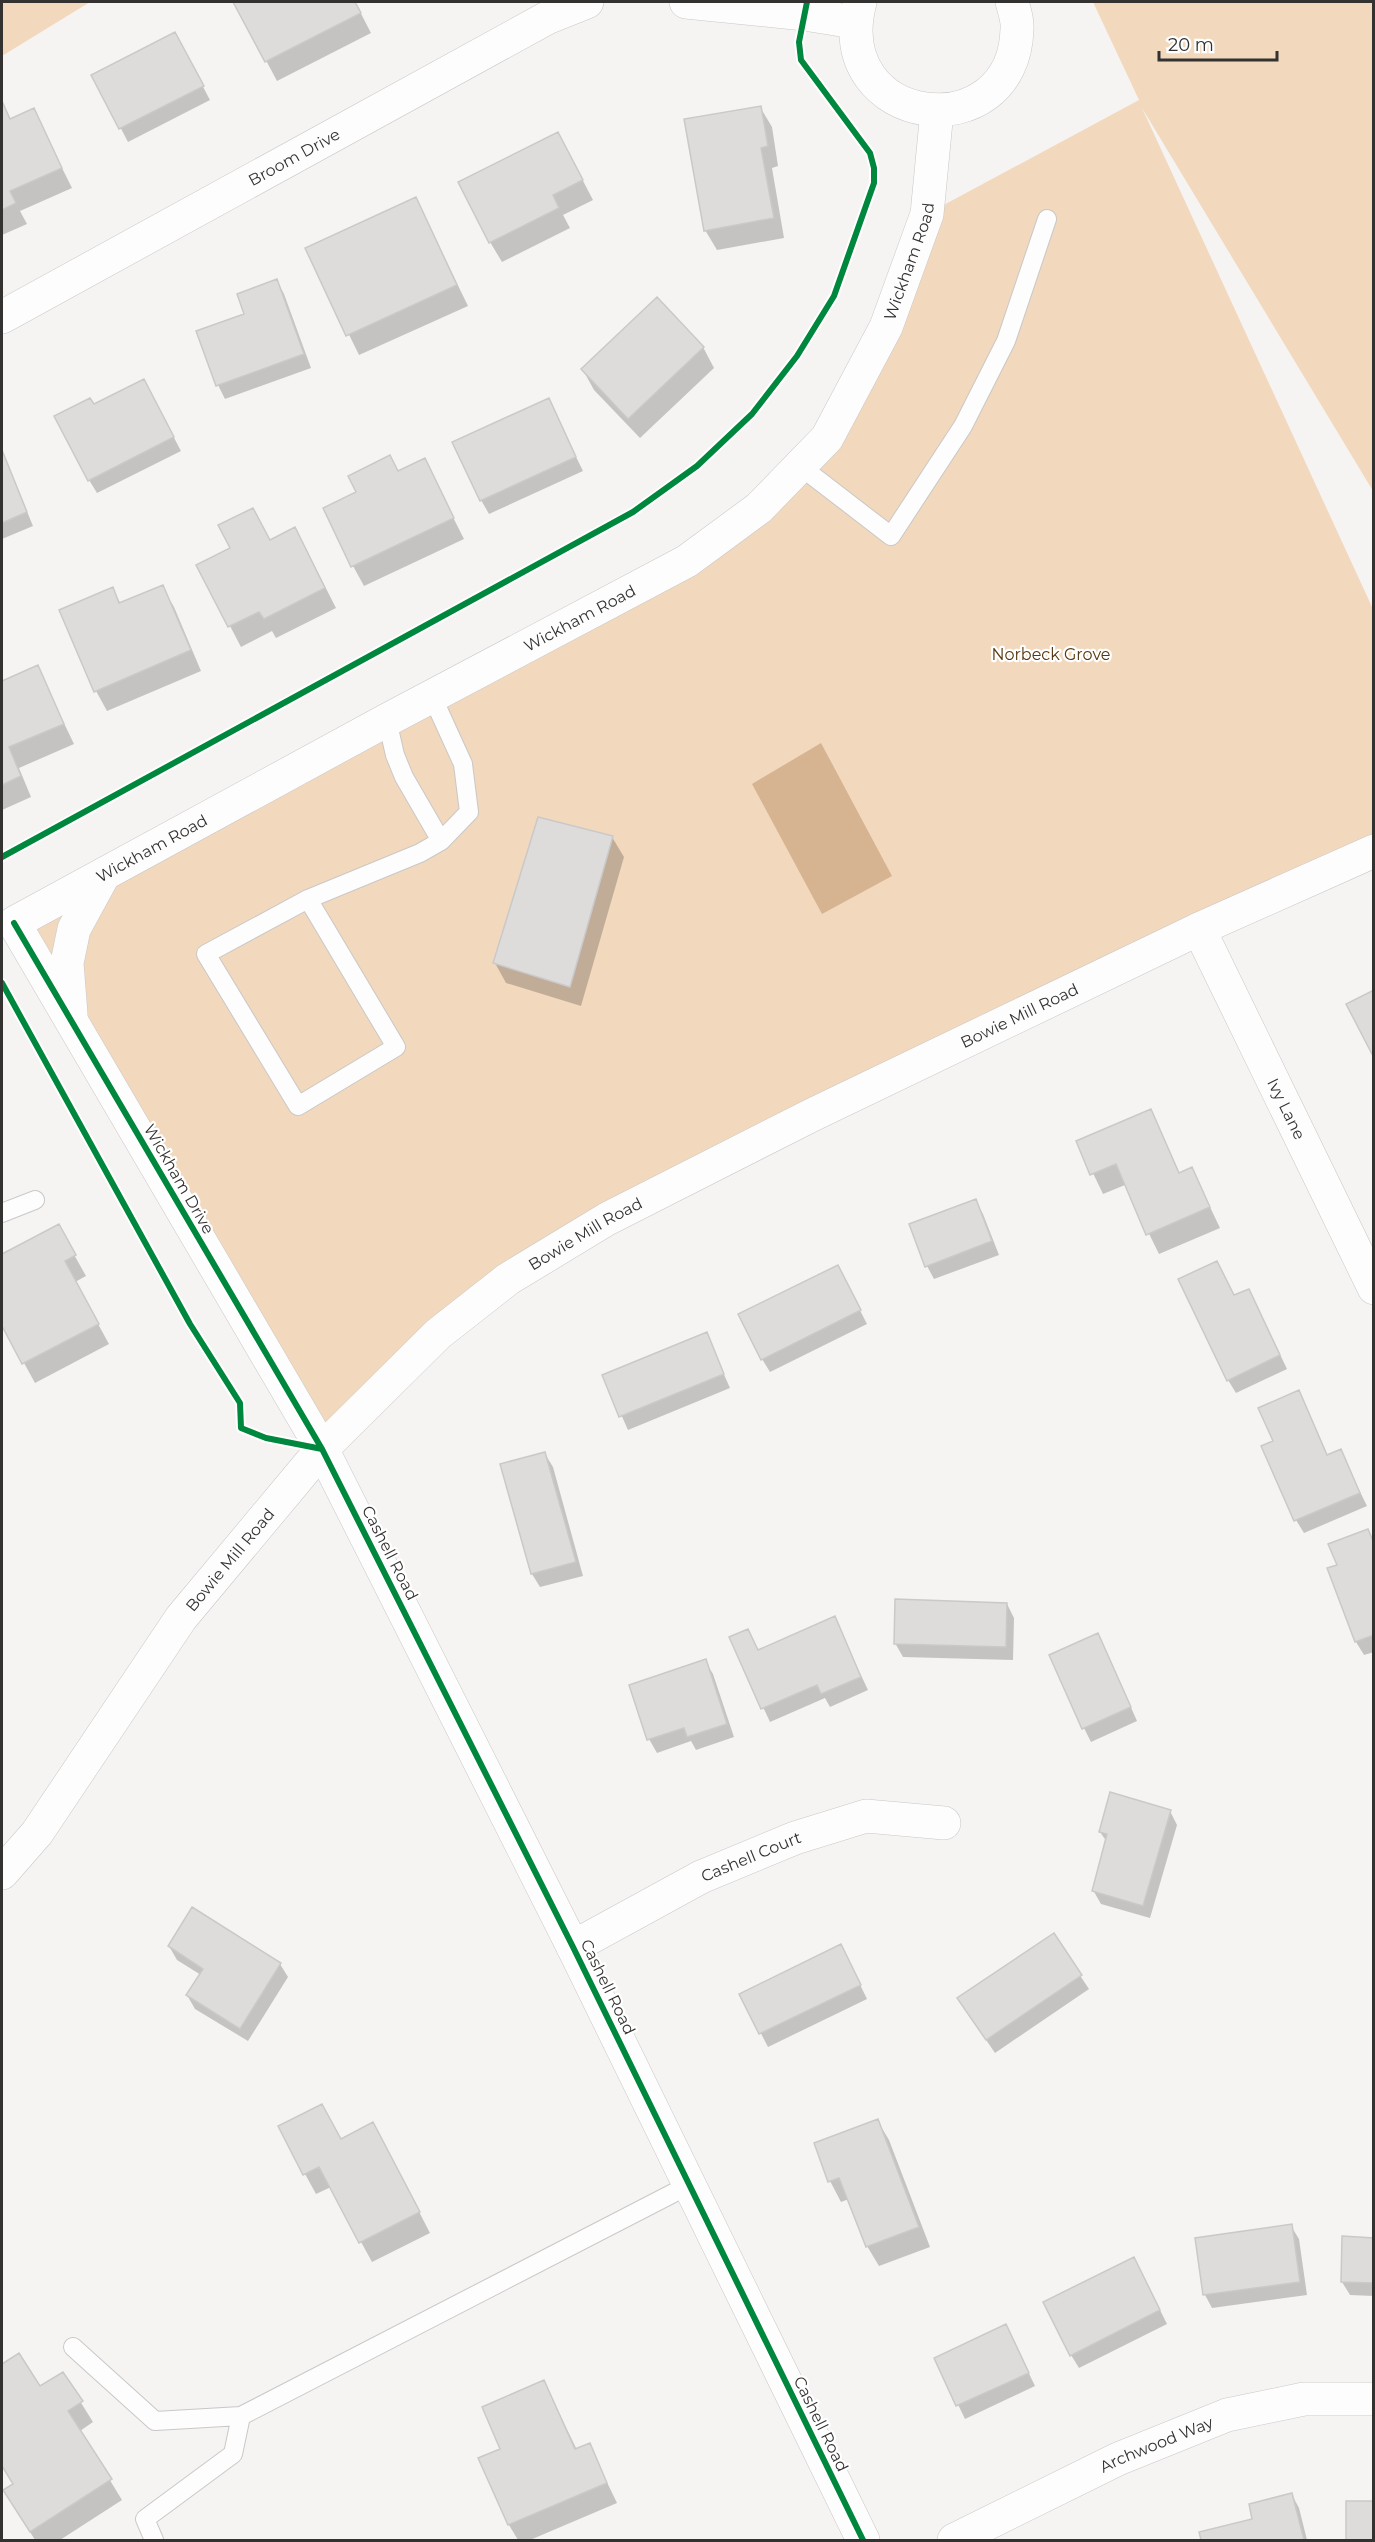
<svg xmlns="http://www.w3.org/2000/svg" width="1375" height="2542" viewBox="0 0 1375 2542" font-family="Montserrat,sans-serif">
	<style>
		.green { fill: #f2d8bd }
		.water { fill: #d6b491 }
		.shadow { fill: #0003 }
		.building { fill: #dddcdb; stroke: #cac9c9; stroke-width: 1.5 }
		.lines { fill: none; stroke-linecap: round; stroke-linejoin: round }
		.lane-casing { stroke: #c9c8c7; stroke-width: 20 }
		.street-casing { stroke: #c9c8c7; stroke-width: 34 }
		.secondary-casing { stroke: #c9c8c7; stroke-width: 34 }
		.lane { stroke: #fefdfd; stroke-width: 18 }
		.street { stroke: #fefdfd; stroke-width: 33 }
		.secondary { stroke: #fefdfd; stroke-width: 33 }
		.cycleway-casing { stroke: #fff; stroke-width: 10 }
		.cycleway { stroke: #00873e; stroke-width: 6 }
		.labels { text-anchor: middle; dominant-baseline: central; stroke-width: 4.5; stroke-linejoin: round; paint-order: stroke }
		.street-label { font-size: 16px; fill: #333231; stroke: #fff }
		.park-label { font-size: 16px; fill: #57370f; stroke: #fff }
	</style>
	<rect width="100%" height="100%" fill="#f6f4f2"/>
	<path class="green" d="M2 2H90L2 56Z
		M1093 2H1373V491L1142 108 1373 609V851L508 1279 322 1449 14 923 627 593 827 438 927 214 1139 100Z"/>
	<path class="water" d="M821 743 892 876 822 914 752 784Z"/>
	<path class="shadow" d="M235 2H355L371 33 277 81Z
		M182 47 210 100 128 142 93 75Z
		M2 104 11 120 33 110 72 188 20 211 27 224 2 235Z
		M760 107 772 127 778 166 772 168 784 238 717 250 705 230Z
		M569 154 593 200 563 215 570 228 502 262 490 242Z
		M416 199 468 306 359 355 307 249Z
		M277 281 284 294 311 368 225 399 218 385Z
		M703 347 714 368 640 438 594 390 583 370Z
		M151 394 181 451 97 493 89 480 93 406Z
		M548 400 583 471 489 514 481 500Z
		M2 451 33 526 2 539Z
		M424 460 464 539 364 586 353 566 399 472Z
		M270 541 306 549 336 608 276 638 272 631 241 647 198 565Z
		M162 587 174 607 201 671 107 711 96 691 112 589 121 604Z
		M37 667 74 744 19 768 31 797 2 810V683Z
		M612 837 624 857 581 1006 506 983 495 963Z
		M1150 1111 1180 1174 1192 1169 1220 1228 1159 1254 1125 1185 1103 1194 1078 1142Z
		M975 1200 983 1214 999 1255 934 1279 927 1266Z
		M58 1226 86 1276 75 1282 109 1344 35 1383 2 1323V1256Z
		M1217 1263 1235 1297 1256 1304 1287 1369 1236 1393 1228 1380Z
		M845 1281 867 1324 770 1372 762 1359Z
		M706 1334 730 1388 628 1430 604 1376Z
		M1306 1406 1328 1456 1340 1451 1367 1506 1304 1533 1296 1520 1275 1442Z
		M545 1454 553 1467 583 1576 540 1587 532 1574 502 1465Z
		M1367 1530 1374 1541V1652L1364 1655 1356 1642 1329 1569 1339 1565Z
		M1007 1604 1014 1618 1013 1660 903 1657 895 1643Z
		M834 1618 868 1690 830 1707 825 1698 770 1722 731 1638 748 1631 759 1651Z
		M1105 1649 1137 1721 1091 1742 1084 1728Z
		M705 1661 713 1674 734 1737 696 1750 691 1741 657 1753 649 1739 630 1686Z
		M1170 1811 1177 1825 1150 1918 1101 1904 1093 1890 1107 1842 1100 1832Z
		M1053 1935 1089 1989 995 2053 967 2012Z
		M169 1946 280 1964 288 1977 248 2041 195 2009 187 1995 201 1975 177 1960Z
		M848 1960 867 1999 768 2047 741 1995Z
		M877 2120 889 2140 930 2247 879 2266 867 2246 849 2199 841 2202 830 2181 816 2144Z
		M341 2141 384 2144 430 2233 372 2262 331 2187 316 2194 305 2174Z
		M1291 2226 1299 2239 1307 2295 1212 2308 1205 2295 1197 2240Z
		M1374 2239V2296L1350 2295 1342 2282Z
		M1141 2272 1167 2324 1079 2368 1071 2355Z
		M1006 2326 1035 2386 965 2419 936 2359Z
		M18 2355 40 2388 63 2374 93 2422 80 2431 122 2500 60 2540H35L17 2511 14 2485 2 2465V2366Z
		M544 2382 577 2450 589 2445 617 2503 530 2540H518L509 2525 502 2449Z
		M1292 2495 1299 2508 1307 2540H1203L1201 2533 1254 2520Z"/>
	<path class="building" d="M233 2H355L361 13 265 62Z
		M175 32 204 86 119 129 91 75Z
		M2 101 10 119 34 108 62 168 10 191 16 203 2 210Z
		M761 106 768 146 761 148 774 218 704 231 684 119Z
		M558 132 583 180 553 195 559 208 489 243 458 182Z
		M416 197 457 285 346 336 305 248Z
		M277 279 304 354 216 386 196 331 244 314 237 294Z
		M657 297 704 347 628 419 581 369Z
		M144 379 174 437 88 481 54 416 90 398 94 404Z
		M549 398 576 457 480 501 452 442Z
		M2 450 27 512 2 523Z
		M390 455 398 471 425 458 454 518 351 567 323 508 356 492 348 476Z
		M253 508 270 540 295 527 325 588 264 619 259 612 228 627 196 565 230 548 218 525Z
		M163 585 191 650 94 692 59 610 113 587 119 603Z
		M38 665 64 724 9 747 21 776 2 785V681Z
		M538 817 613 836 570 987 493 963Z
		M1374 990V1058L1346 1004Z
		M1151 1109 1179 1173 1192 1167 1210 1207 1146 1235 1116 1164 1090 1175 1076 1141Z
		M976 1199 992 1241 925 1267 909 1224Z
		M59 1224 76 1255 65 1261 99 1324 22 1364 2 1326V1254Z
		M1217 1261 1234 1295 1249 1289 1280 1355 1227 1381 1178 1279Z
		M838 1265 861 1310 761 1360 738 1314Z
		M707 1332 724 1374 619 1417 602 1375Z
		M1299 1390 1327 1455 1341 1449 1360 1493 1294 1521 1261 1446 1273 1441 1258 1408Z
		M545 1452 576 1562 531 1574 500 1464Z
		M1368 1529 1374 1543V1635L1355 1642 1327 1568 1337 1565 1328 1544Z
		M895 1599 1007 1603 1006 1647 894 1644Z
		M835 1616 861 1677 821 1694 817 1685 761 1709 729 1637 748 1629 758 1650Z
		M1098 1633 1131 1707 1082 1729 1049 1655Z
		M706 1659 727 1724 687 1737 684 1728 647 1740 629 1685Z
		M1110 1792 1171 1810 1143 1906 1092 1891 1107 1834 1099 1832Z
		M192 1907 281 1963 240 2029 186 1995 203 1969 168 1946Z
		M1054 1933 1082 1975 986 2040 957 1998Z
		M841 1944 861 1985 759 2034 739 1994Z
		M322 2104 341 2139 373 2122 420 2212 359 2243 319 2167 303 2175 278 2126Z
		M878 2119 919 2227 866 2247 839 2178 828 2182 814 2143Z
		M1292 2224 1300 2282 1203 2295 1195 2238Z
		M1342 2236 1374 2238V2283L1341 2282Z
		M1134 2257 1160 2310 1070 2356 1043 2302Z
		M1006 2324 1029 2373 956 2406 934 2358Z
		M19 2353 40 2386 63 2372 83 2401 68 2411 112 2479 30 2532 3 2490 13 2484 2 2466V2364Z
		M544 2380 575 2449 590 2443 607 2483 508 2525 478 2458 500 2449 482 2407Z
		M1292 2493 1304 2540H1201L1199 2532 1252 2519 1249 2504Z
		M1346 2501H1374V2540H1346Z"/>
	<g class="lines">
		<defs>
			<path id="lane" d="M800 466 891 536 963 426 1006 341 1047 219
				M387 720 395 755 404 777 441 841
				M308 899 396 1047 298 1106 206 954 308 899 420 853 441 841 469 812 463 764 432 696
				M2 1213 35 1200
				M73 2347 155 2421 241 2416
				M154 2540 145 2519 233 2454 241 2416 689 2185"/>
			<g id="street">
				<path d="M686 2 804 14 854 22"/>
				<path id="s1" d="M2 317 547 18 587 2"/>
				<path id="s2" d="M1199 929 1374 1288"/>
				<path id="s3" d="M573 1947 701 1877 795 1838 866 1816 944 1823"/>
				<path id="s4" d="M954 2540 1118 2459 1227 2415 1304 2399H1374"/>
			</g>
			<g id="secondary">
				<path d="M860 2C827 129 1014 151 1017 29 1018 20 1014 10 1012 2"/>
				<path d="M71 1014 67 963 74 929 104 874"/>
				<path id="s5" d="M2 1873 37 1833 181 1618 322 1449 438 1334 508 1279 607 1219 812 1115 1199 929 1374 851"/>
				<path id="s6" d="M863 2540 573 1947 322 1449 14 923 387 720 687 561 759 508 827 438 886 327 927 214 937 111"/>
			</g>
		</defs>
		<use href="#lane" class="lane-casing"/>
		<use href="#street" class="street-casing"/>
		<use href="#secondary" class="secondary-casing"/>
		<use href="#lane" class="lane"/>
		<use href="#street" class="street"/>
		<use href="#secondary" class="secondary"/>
		<defs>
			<path id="cycleway" d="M2 857 633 512 697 466 752 414 797 356 834 296 874 183V168L870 153 801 60 799 42 807 2
				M14 923 322 1449 573 1947 863 2540
				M2 983 190 1324 240 1403 241 1428 266 1438 322 1449"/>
		</defs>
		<use href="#cycleway" class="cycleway-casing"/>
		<use href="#cycleway" class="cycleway"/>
	</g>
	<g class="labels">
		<g class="street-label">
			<text stroke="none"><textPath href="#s1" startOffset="333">Broom Drive</textPath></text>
			<text stroke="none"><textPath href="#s6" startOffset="2974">Wickham Road</textPath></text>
			<text stroke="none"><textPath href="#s6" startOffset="2470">Wickham Road</textPath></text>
			<text stroke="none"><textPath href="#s6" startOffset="1984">Wickham Road</textPath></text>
			<text stroke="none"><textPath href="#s5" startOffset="1360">Bowie Mill Road</textPath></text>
			<text stroke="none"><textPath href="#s2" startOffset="200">Ivy Lane</textPath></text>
			<text transform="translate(179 1179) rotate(60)">Wickham Drive</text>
			<text stroke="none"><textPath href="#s5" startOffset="874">Bowie Mill Road</textPath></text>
			<text transform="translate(390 1553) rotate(63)">Cashell Road</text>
			<text stroke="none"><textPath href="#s5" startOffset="388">Bowie Mill Road</textPath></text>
			<text stroke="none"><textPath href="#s3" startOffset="200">Cashell Court</textPath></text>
			<text transform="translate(608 1987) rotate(64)">Cashell Road</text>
			<text transform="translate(821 2424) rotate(64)">Cashell Road</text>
			<text stroke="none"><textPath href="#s4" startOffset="224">Archwood Way</textPath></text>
		</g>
		<g class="park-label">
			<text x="1051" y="654">Norbeck Grove</text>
		</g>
	</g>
	<rect width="1375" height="2542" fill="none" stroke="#333231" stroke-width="6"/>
	<path d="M1159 51v9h118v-9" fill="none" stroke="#333231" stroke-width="3"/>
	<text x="1168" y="51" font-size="18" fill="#333231" stroke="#ffffff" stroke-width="4.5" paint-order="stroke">20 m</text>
</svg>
